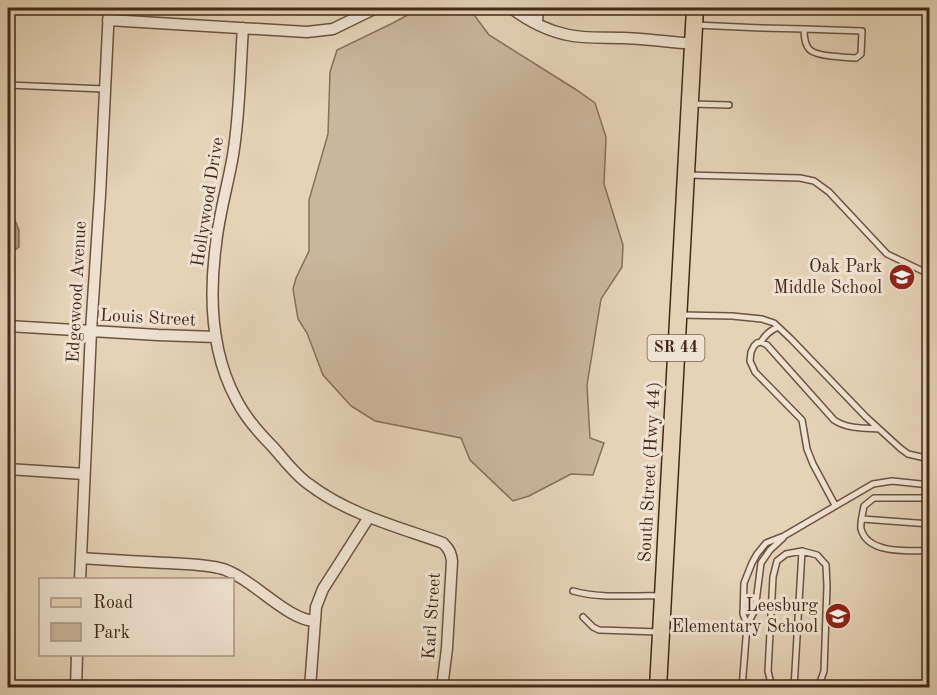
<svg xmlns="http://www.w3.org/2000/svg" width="937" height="695" viewBox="0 0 937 695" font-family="'Old Standard TT',serif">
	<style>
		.green { fill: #cab69b; stroke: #87705a; stroke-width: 1.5 }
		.water { fill: #ae9981; stroke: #846c57; stroke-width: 1.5 }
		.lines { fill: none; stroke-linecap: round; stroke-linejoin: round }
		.lane-casing { stroke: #6c5440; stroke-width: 8 }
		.street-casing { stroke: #6c5440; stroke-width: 13 }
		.primary-casing { stroke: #442919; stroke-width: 19 }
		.lane { stroke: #eee2d0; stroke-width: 5 }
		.street { stroke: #eee2d0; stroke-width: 10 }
		.primary { stroke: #e5d3b6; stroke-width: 16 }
		.labels { text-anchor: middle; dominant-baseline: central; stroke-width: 6; stroke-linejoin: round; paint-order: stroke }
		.shield { fill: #eee2d0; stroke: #776050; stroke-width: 1.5 }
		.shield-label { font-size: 16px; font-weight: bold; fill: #442919 }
		.street-label { font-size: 18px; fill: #442919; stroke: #eee2d0 }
		.poi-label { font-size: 18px; fill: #442919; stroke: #eee2d0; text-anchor: end }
	</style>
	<rect width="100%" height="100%" fill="#e5d3b6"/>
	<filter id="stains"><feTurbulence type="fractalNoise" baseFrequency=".00333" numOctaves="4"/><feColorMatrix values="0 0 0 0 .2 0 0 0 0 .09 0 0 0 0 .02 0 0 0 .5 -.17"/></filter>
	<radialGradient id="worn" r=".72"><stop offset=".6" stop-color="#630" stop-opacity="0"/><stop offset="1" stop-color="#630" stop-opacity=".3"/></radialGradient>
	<path class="green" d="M420 8H469L489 35 575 89 595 103 606 137 604 184 623 245 622 267 601 299 587 385 590 438 604 443 593 475 571 474 529 496 513 501 470 460 461 438 375 421 351 406 323 375 307 333 298 319 293 289 296 278 309 251V200L328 134 330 72 337 50 393 23Z"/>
	<path class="water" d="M8 176 11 181 13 196 14 218 19 230V247L13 251H8Z"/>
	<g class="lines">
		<defs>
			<path id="lane" d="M695 25 761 28 804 29C804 51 811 54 831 56 840 57 848 58 856 58L861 54 862 31 804 29
				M8 85 104 89
				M691 104 729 105
				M687 175 800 178 814 181 829 192 887 254 929 274
				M680 315 732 316 762 319 774 323 791 339 866 417 900 448 908 454 930 459
				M761 342C765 335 771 330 778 327
				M930 498H874L864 506C863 512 860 523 861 529 868 555 909 550 930 551
				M835 505 813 464 807 449 802 420 755 372 750 361 751 352 754 346 757 343 761 342 767 345 834 420C847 429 864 428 879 429
				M862 519 930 524
				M573 591C602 599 632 595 661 596
				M583 617 593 627 599 630 659 632
				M747 625 743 614 744 583 752 563 757 554 766 543 784 536 873 484 892 481 930 485
				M742 688 747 625 755 610 761 563 770 550 783 538
				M772 688 768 671 773 577 777 561 786 554 802 551 817 555 826 565 827 586 824 671 818 688
				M794 688 802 551"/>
			<path id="street" d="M511 8C527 20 548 31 568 35 586 39 606 37 624 38 647 39 670 42 693 44
				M108 20 307 32 333 29 376 8
				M537 23 538 8
				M243 28C240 70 240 113 233 155 228 185 219 214 216 244 209 296 211 352 236 399 245 417 258 432 272 446 284 459 295 475 310 485 348 514 398 527 443 543 449 549 451 553 452 561L447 648 442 688
				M8 326 158 335 216 337
				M8 469 84 474
				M81 558C110 560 139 562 168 563 186 564 206 564 223 569 253 579 287 620 315 621
				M80 580 91 331 100 195 109 8
				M76 688 77 654
				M310 688 316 607 323 589 369 517"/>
			<path id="primary" d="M658 688 695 8"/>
		</defs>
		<use href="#lane" class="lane-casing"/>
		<use href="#street" class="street-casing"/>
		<use href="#primary" class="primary-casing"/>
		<use href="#lane" class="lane"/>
		<use href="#street" class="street"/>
		<use href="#primary" class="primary"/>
	</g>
	<defs>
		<symbol id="school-disc" viewBox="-11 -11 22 22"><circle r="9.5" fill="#8f2418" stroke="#eee2d0"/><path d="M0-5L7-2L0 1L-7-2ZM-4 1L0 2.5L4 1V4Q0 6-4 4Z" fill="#fff"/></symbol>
	</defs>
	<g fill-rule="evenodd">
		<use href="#school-disc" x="887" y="262" width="30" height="30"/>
		<use href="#school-disc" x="823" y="601" width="30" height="30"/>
	</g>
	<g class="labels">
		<rect class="shield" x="647.5" y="335" width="57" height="26" rx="4.5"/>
		<g class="shield-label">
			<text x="676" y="348">SR 44</text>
		</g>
		<g class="street-label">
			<text transform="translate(208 202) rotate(-81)">Hollywood Drive</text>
			<text transform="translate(77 292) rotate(-87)">Edgewood Avenue</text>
			<text transform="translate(148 318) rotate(3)">Louis Street</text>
			<text transform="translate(650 472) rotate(-87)">South Street (Hwy 44)</text>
			<text transform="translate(432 616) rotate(-86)">Karl Street</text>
		</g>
		<g class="poi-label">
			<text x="882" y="267">Oak Park<tspan x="882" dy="21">Middle School</tspan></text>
			<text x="818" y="606">Leesburg<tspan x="818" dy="21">Elementary School</tspan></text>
		</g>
	</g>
	<rect width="937" height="695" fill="none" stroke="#e5d3b6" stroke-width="30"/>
	<rect x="9" y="9" width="919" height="677" fill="none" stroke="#442919" stroke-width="3"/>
	<rect x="15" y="15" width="907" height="665" fill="none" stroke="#442919" stroke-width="1.5"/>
	<rect x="39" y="578" width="195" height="78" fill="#eee2d0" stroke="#aa9887" stroke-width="1.5"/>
	<rect x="51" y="598" width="30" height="9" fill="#e5d3b6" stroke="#aa9887" stroke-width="1.5"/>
	<text x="93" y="608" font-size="18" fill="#442919">Road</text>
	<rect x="51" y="623" width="30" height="18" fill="#cab69b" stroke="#aa9887" stroke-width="1.5"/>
	<text x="93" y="638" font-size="18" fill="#442919">Park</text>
	<rect width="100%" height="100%" filter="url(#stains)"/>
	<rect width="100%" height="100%" fill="url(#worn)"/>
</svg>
